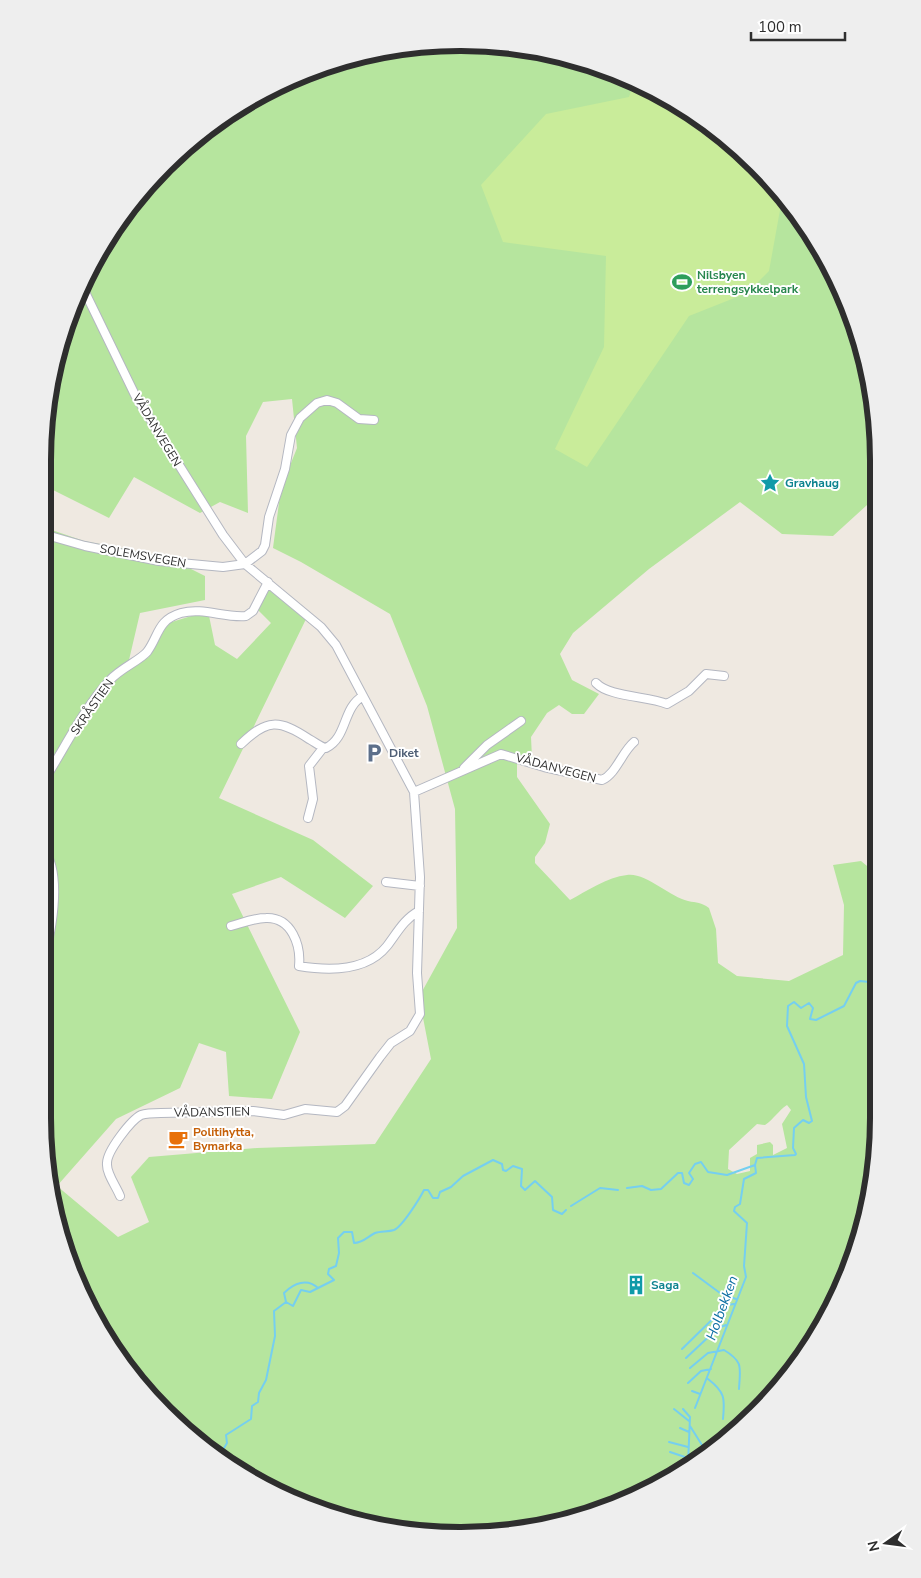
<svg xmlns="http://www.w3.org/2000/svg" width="921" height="1578" viewBox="0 0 921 1578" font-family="'Nunito Sans',sans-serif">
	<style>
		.green { fill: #b6e59e; fill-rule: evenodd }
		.pitch { fill: #c9ec9a }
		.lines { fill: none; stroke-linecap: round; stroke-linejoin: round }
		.stream { stroke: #75cff0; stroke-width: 2 }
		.minor-casing { stroke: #b4b7c1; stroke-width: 10 }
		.minor { stroke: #fff; stroke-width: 8 }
		.labels { text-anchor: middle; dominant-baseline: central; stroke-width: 4; stroke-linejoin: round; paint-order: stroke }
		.leisure-label { font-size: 12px; font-weight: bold; fill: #27864d; stroke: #fff; text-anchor: start }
		.street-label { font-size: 12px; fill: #2e2e2e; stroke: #fff }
		.culture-label { font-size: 12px; font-weight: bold; fill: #0d838f; stroke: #fff; text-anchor: start }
		.service-label { font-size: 12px; font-weight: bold; fill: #4e5e75; stroke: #fff; text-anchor: start }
		.food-label { font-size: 12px; font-weight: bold; fill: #c56008; stroke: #fff; text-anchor: start }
		.water-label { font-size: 14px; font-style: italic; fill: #0d6fa3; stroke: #fff }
		.rim { fill: none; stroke: #2e2e2e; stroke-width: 6 }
	</style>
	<rect width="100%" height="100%" fill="#efe9e1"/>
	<path class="green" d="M460 43 542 50 620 74 692 113 756 165 822 251 856 326 878 433V495L833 536 782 534 740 502 649 569 573 633 560 654 572 680 599 694 584 714H572L559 705 547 713 531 737 532 758 517 762V777L550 824 545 843 535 857V863L570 900C587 891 607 877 627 875 645 872 670 897 688 901 697 903 701 902 709 908L716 929 718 963 737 976 789 981 843 955 844 905 833 865 861 861 878 875V1145L856 1252 808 1349 715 1449 595 1513 488 1535 352 1521 228 1465 129 1372 65 1252 43 1117V527L84 541 167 557 205 576V600L140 613 129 660 148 658 165 624 208 611 215 645 237 659 271 623 256 608 269 588 307 617 219 798 313 840 373 886 345 918 281 877 232 894 300 1032 272 1099 229 1096 226 1052 199 1043 180 1088 116 1119 57 1186 118 1237 149 1222 131 1177 149 1157 257 1148 375 1144 431 1059 419 997 457 928 455 809 427 706 390 614 301 562 273 548 281 488 297 448 292 399 263 402 246 436 248 513 220 502 200 513 134 477 109 518 43 485V433L65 326 113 229 165 165 228 113 300 74 379 51ZM787 1105 791 1110 782 1124 787 1148 773 1155V1145L770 1142 757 1145V1154L750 1158V1171L737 1174 728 1169 729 1150 757 1124 765 1125C774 1119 778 1111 787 1105Z"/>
	<path class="pitch" d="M634 82 692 113 756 165 782 199 769 271 747 293 689 316 587 467 555 449 604 347 606 256 503 242 481 185 546 114 629 97Z"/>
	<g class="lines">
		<path class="stream" d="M627 1188 642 1186 651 1190 661 1189 678 1173H682L684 1183 689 1185 693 1179 689 1173 695 1164 701 1162 708 1172 727 1175 755 1165 757 1158 795 1155 796 1154 793 1148 794 1128 803 1120 809 1123 812 1121 806 1097 804 1064 787 1026 788 1006 794 1002 801 1008 809 1003 813 1008 810 1019 816 1020 844 1006 856 983 860 981 869 982V972L878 968
			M571 1206 600 1188 618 1190
			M693 1273 720 1293 736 1299
			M286 1302 284 1293C294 1283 307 1278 318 1288
			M682 1349 727 1305 734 1304
			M686 1358 718 1328 726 1325
			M690 1368 708 1353 724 1350C744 1362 740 1368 739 1389
			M708 1379C725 1392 725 1398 723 1419
			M688 1383 701 1371 711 1369
			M692 1391 700 1394
			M695 1408 746 1277 744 1266 747 1223 734 1211 735 1207 740 1204 744 1179 756 1173 755 1165
			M674 1409 689 1421
			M683 1409 690 1417 688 1464
			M690 1426 707 1453
			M680 1428 689 1432
			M669 1442 688 1447
			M670 1452 688 1458
			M225 1462 220 1455 227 1443 226 1435 251 1419 252 1406 258 1402 259 1393 266 1380 275 1336 274 1311 286 1302 293 1306 301 1290 310 1292 334 1280 328 1274 329 1269 336 1266 339 1253 338 1238 344 1232H352L354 1243C363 1243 367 1237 375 1233 381 1231 388 1232 394 1230 402 1227 420 1198 424 1190H428L433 1198H438L440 1192 451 1187 463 1176 493 1160 502 1164 503 1170 506 1171 513 1166 522 1169 521 1186 525 1190 535 1181 552 1197 553 1210 562 1214 566 1210"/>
		<defs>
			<path id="minor" d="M83 288 135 395 223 535 245 564 321 627 336 645 414 792 420 877 417 973 420 1014 410 1031 391 1043 380 1057 345 1106 337 1112 305 1109 284 1115 253 1111 161 1113C155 1113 147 1113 141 1115 131 1120 107 1151 107 1163 106 1173 116 1186 120 1196
				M43 534 85 546 159 561 223 567 245 564 262 551 265 545 269 517 285 469 291 435 300 418 317 403 327 400 337 403 359 419 374 420
				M596 683C609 697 648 696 667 704L689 691 706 674 724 676
				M241 744C267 719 279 719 309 739 315 742 320 747 326 748 348 737 342 708 363 696
				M464 768 487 745 521 721
				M43 782C65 748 83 709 110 680 121 668 139 661 147 652 159 636 157 620 181 613 203 607 224 618 246 616L253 611 268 582
				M414 792 501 754 544 767 602 780C616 774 622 752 634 742
				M308 818 313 799 309 766 323 748
				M386 882 420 886
				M231 926C242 923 254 918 266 918 292 917 301 946 299 966 329 971 367 971 387 946 397 933 404 919 419 911
				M43 964C51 933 63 874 43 848
				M43 971V973"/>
		</defs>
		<use href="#minor" class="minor-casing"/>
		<use href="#minor" class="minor"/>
	</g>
	<defs>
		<symbol id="stadium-bare" viewBox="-9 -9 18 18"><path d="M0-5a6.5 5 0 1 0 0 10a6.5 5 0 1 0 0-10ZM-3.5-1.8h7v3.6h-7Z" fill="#2e9e5b" stroke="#fff" stroke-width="2.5" paint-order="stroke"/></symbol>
		<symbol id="sight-bare" viewBox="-9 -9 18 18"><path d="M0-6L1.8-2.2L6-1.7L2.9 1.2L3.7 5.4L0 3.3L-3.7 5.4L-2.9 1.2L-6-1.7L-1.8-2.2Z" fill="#0f9aa8" stroke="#fff" stroke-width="2.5" paint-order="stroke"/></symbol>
		<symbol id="parking-bare" viewBox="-9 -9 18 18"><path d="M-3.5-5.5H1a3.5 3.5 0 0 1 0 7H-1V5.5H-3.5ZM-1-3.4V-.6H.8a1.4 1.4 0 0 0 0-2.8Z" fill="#5c6f8a" stroke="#fff" stroke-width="2.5" paint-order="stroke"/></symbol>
		<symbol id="cafe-bare" viewBox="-9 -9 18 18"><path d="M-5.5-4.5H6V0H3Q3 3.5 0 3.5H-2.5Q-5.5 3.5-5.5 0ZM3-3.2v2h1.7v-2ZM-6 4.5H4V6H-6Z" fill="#e8710a" stroke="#fff" stroke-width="2.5" paint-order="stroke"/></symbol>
		<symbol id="building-bare" viewBox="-9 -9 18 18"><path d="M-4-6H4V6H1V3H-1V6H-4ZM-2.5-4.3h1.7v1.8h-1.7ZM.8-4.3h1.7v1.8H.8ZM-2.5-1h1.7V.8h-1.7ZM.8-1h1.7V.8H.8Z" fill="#0f9aa8" stroke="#fff" stroke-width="2.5" paint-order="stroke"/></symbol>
	</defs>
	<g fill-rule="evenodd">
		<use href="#stadium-bare" x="668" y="268" width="28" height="28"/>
		<use href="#sight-bare" x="756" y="469" width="28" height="28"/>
		<use href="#parking-bare" x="360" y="739" width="28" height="28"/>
		<use href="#cafe-bare" x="164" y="1125" width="28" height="28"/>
		<use href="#building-bare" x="622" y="1271" width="28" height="28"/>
	</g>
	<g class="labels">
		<g class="leisure-label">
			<text x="697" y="275">Nilsbyen<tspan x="697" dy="14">terrengsykkelpark</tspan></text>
		</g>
		<g class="street-label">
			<text transform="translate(157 430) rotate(59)">VÅDANVEGEN</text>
			<text transform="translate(143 556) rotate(10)">SOLEMSVEGEN</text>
			<text transform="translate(92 707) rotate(-55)">SKRÅSTIEN</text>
			<text transform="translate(556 768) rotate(15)">VÅDANVEGEN</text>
			<text transform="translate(212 1112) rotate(-1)">VÅDANSTIEN</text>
		</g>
		<g class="culture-label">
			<text x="785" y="483">Gravhaug</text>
			<text x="651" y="1285">Saga</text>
		</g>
		<g class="service-label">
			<text x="389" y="753">Diket</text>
		</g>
		<g class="food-label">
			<text x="193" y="1132">Politihytta,<tspan x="193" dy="14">Bymarka</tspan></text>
		</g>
		<g class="water-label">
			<text transform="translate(722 1308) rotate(-70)">Holbekken</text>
		</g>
	</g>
	<path d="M0 0H921V1578H0ZM460 51H461A409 409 0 0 1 870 460V1118A409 409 0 0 1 461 1527H460A409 409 0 0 1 51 1118V460A409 409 0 0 1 460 51Z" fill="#eee" fill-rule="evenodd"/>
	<path class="rim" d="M460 51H461A409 409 0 0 1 870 460V1118A409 409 0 0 1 461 1527H460A409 409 0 0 1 51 1118V460A409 409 0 0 1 460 51Z"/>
	<g transform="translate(886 1543) rotate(256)" stroke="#ffffff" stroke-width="4" paint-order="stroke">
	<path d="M0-4L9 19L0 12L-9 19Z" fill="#2e2e2e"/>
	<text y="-8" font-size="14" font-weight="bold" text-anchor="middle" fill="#2e2e2e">N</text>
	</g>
	<path d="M751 32v8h94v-8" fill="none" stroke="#2e2e2e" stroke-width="2.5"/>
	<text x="758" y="32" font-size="15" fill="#2e2e2e" stroke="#ffffff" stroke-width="4" paint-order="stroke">100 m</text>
</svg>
